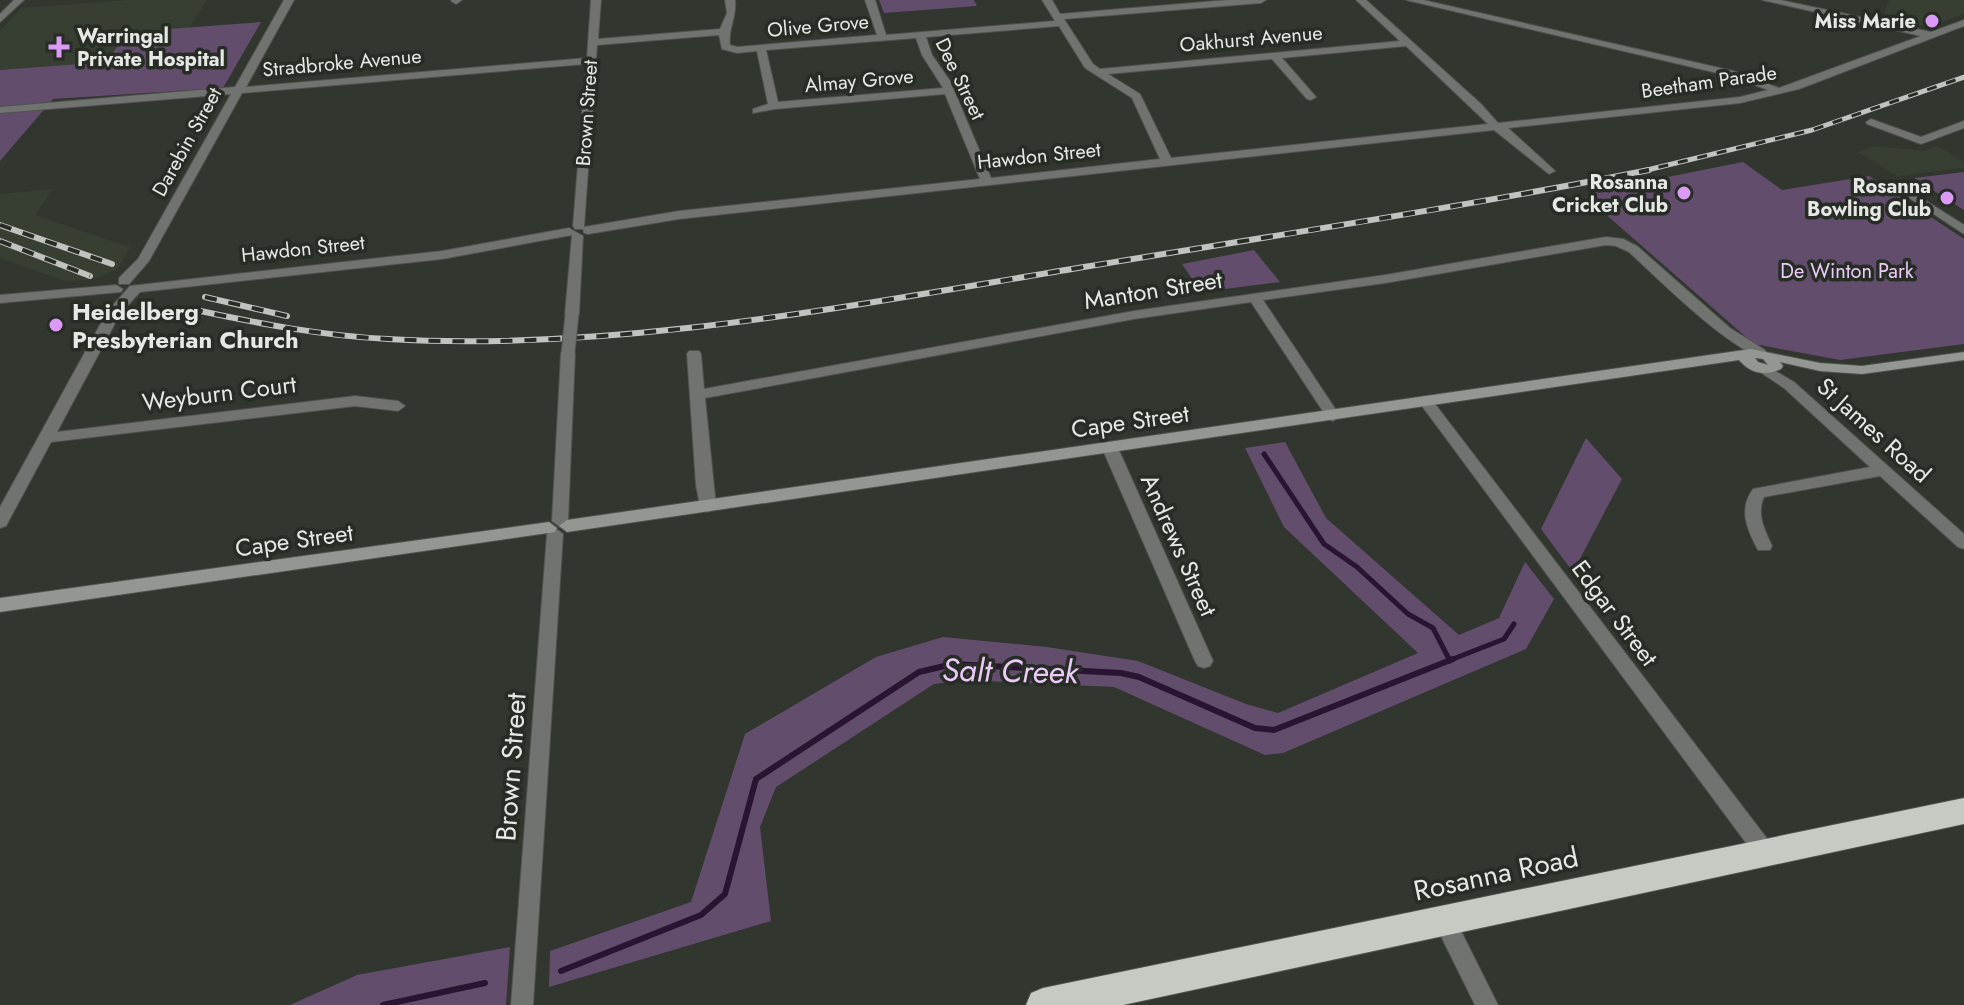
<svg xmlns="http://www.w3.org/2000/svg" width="1964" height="1005" viewBox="0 0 1964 1005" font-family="Jost,sans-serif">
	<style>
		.built { fill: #373f33 }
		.green { fill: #634d6c }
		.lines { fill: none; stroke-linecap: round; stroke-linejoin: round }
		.stream-far1 { stroke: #291431; stroke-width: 5 }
		.stream { stroke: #291431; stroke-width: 6 }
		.street-casing { stroke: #4e524c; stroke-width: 2 }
		.secondary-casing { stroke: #4e524c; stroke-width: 2 }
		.highway-casing { stroke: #4e524c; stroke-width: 2 }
		.street { fill: #717370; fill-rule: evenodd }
		.secondary { fill: #939791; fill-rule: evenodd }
		.highway { fill: #c5cbc2; fill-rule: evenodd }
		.rail-far1-casing { stroke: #c0c3bf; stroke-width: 5 }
		.rail-casing { stroke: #c0c3bf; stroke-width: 6 }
		.rail-far1 { stroke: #272c25; stroke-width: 3; stroke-dasharray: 10; stroke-linecap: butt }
		.rail { stroke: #272c25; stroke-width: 4; stroke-dasharray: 12; stroke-linecap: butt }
		.street-bridge-casing { stroke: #4e524c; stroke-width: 15; stroke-linecap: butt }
		.street-bridge { stroke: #717370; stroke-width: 13 }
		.poi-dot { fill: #db9af6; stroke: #272c25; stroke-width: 3 }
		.labels { text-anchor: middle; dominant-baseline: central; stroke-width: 7; stroke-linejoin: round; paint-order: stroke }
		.far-poi-label { font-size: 20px; font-weight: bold; fill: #e5e8e4; stroke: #272c25; text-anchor: end }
		.far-street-label { font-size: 20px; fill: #e5e8e4; stroke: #272c25 }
		.far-park-label { font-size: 20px; fill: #eccbfa; stroke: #272c25 }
		.street-label { font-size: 24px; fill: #e5e8e4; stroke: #272c25 }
		.poi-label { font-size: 24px; font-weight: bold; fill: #e5e8e4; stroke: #272c25; text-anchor: start }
		.near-street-label { font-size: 28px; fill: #e5e8e4; stroke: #272c25 }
		.near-water-label { font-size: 32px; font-style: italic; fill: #ebcafa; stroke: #272c25 }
	</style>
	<rect width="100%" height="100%" fill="#31362f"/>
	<path class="built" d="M130 0H207L189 28 128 33 105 63 0 70V31L21 8Z
		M1889 0H1964V14L1927 27 1883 18Z
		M1875 146 1925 151 1937 146 1964 162V168L1897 176 1858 152Z
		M53 189 35 215 130 247 118 269 94 279 67 282 0 258V194Z"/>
	<path class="green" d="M879 0H974L977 6 884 13Z
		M261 22 223 88 53 99 0 161V70L106 62 128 32Z
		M1743 162 1782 190 1869 176 1964 239V344L1840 360 1754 344 1586 197 1590 196 1587 193Z
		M1964 172V210L1914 178Z
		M1254 250 1280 282 1201 292 1182 264Z
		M1586 438 1622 479 1573 572 1541 529Z
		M1285 442 1326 518 1459 635 1499 618 1525 562 1554 599 1526 649 1283 753 1265 755 1114 687 965 680 934 684 776 787 760 827 771 921 549 987 550 951 691 902 745 734 876 657 943 637 1047 647 1138 661 1246 704 1278 713 1418 653 1284 527 1245 448Z
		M510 947 506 1005H290L357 975Z"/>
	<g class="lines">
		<path class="stream-far1" d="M1264 454 1324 544 1357 567 1408 614 1433 628 1450 661
			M1448 661 1504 639 1514 624"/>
		<path class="stream" d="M561 971 701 915 725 894 756 779 919 672 953 664 1121 673 1139 677 1255 728 1274 730 1453 659
			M383 1005 485 983"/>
		<defs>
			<path id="street" d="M14 0H24L0 22V14Z
				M284 0H294L246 87 587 58 591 0H601L598 39 720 29 727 13 725 0H735C737 17 728 28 730 45L737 47 877 35 865 0H875L886 35 1055 21 1042 0H1052L1060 14 1228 0H1266L1261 3 1064 19 1093 64 1100 69 1400 41 1356 0H1366L1481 104 1498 123 1740 97 1768 90 1730 76 1406 0H1423L1733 71 1779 88 1921 36 1762 0H1780L1931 32 1964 20V26L1799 89 1740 103 1508 128 1553 169 1555 171 1549 174 1494 130 679 219 588 234 584 233 583 229H575L573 226 586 64 242 93 149 261 129 284H119V278L138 259 231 94 0 113V107L235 87ZM1059 26 1085 68 1132 98 1160 159 991 178 950 81 932 55 926 37ZM719 35 722 49 737 53 757 51 768 104 753 109V113L775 109 945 94 980 179 679 211 584 227 597 45ZM916 38 922 55 943 88 778 102 766 50ZM1406 46 1488 124 1171 158 1140 94 1108 74 1272 59 1307 99 1311 100 1316 97 1282 58Z
				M462 0 456 4 451 1 452 0Z
				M1871 119 1921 137 1964 121V128L1921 144 1867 124 1866 122Z
				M1898 183 1964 225V234L1894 188V184Z
				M569 228 583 236 579 314 572 318 565 314 572 235 442 259 140 292 120 314 57 432 355 396 398 401 405 406 398 411 355 406 51 442 6 526 0 528V507L107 312 130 286 442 251Z
				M1606 237 1623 239 1637 246 1730 328 1765 350 1767 353 1765 356C1739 360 1651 272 1629 252L1616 246 1606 245 1385 283 1263 300 1340 416 1333 421 1328 419 1251 302 1134 319 705 398 716 506 708 512 700 506 696 485 687 354 689 351H699L701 354 704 389 1134 311 1385 275Z
				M116 285 123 289 121 292 0 303V295Z
				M568 349 575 353 568 521 560 527 552 521 561 353Z
				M1765 365 1794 382 1964 534V549L1958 547 1880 476 1764 497C1756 515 1765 530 1772 546L1770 550H1758C1747 529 1738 510 1753 489L1870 467 1784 388 1760 372 1758 369Z
				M1427 398 1432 400 1772 845 1775 852 1772 859 1765 861 1758 859 1422 406 1420 403Z
				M1110 443 1118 448 1213 661 1210 666 1204 668 1198 666 1195 661 1102 448Z
				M555 528 563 534 533 1005H511L547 534Z
				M1444 910 1452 913 1498 1005H1475L1433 920 1436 913Z"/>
			<path id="secondary" d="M1751 349 1820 363 1862 366 1964 352V360L1862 374 1820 371 1780 362 1783 366 1781 369C1765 376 1751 374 1739 360L567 532 559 526 567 520ZM1755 358 1763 359 1768 365 1758 362Z
				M549 522 557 528 555 532 0 612V598Z"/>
			<path id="highway" d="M1964 798V824L1123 1005H1026L1031 993 1043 988Z"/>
		</defs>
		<use href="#street" class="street-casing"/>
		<use href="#secondary" class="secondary-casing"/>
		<use href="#highway" class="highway-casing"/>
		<use href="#street" class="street"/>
		<use href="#secondary" class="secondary"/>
		<use href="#highway" class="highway"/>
		<defs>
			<path id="rail-far1" d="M1639 172 1812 130 1964 77"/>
			<path id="rail" d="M0 225 112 264
				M0 241 90 276
				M205 297 287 316
				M191 309C256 323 322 336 388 339 618 352 847 306 1072 269 1265 237 1458 208 1649 170"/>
		</defs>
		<use href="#rail-far1" class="rail-far1-casing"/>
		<use href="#rail" class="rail-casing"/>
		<use href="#rail-far1" class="rail-far1"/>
		<use href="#rail" class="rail"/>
		<defs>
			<path id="street-bridge" d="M568 353 572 314"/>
		</defs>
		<use href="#street-bridge" class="street-bridge-casing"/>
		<use href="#street-bridge" class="street-bridge"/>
	</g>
	<g class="poi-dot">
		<circle cx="1932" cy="21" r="8"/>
		<path d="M55 35h8v8h8v8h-8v8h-8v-8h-8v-8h8z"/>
		<circle cx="1684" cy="193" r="8"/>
		<circle cx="1947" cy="198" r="8"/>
		<circle cx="56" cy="325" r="8"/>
	</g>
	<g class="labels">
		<g class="far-poi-label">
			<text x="1916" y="21">Miss Marie</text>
			<text x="77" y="36" text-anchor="start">Warringal<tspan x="77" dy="23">Private Hospital</tspan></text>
			<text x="1668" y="182">Rosanna<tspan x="1668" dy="23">Cricket Club</tspan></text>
			<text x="1931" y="186">Rosanna<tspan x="1931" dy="23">Bowling Club</tspan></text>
		</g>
		<g class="far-street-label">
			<text transform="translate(818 26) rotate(-5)">Olive Grove</text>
			<text transform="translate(1251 39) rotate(-5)">Oakhurst Avenue</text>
			<text transform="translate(342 63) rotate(-5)">Stradbroke Avenue</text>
			<text transform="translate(960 79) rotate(64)">Dee Street</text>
			<text transform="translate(859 81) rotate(-5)">Almay Grove</text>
			<text transform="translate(1709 82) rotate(-8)">Beetham Parade</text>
			<text transform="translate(587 113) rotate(-86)">Brown Street</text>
			<text transform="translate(187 142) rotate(-61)">Darebin Street</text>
			<text transform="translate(1039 156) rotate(-6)">Hawdon Street</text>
			<text transform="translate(303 249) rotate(-6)">Hawdon Street</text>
		</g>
		<g class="far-park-label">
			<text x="1847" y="271">De Winton Park</text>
		</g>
		<g class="street-label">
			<text transform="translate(1153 290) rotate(-9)">Manton Street</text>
			<text transform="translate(219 393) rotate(-7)">Weyburn Court</text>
			<text transform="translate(1130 421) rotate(-8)">Cape Street</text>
			<text transform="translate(1874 430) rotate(42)">St James Road</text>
			<text transform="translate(294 540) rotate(-8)">Cape Street</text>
			<text transform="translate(1179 545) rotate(66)">Andrews Street</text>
			<text transform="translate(1615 613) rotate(53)">Edgar Street</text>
		</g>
		<g class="poi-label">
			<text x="72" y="311">Heidelberg<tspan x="72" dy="28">Presbyterian Church</tspan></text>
		</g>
		<g class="near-street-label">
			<text transform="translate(511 767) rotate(-86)">Brown Street</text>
			<text transform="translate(1496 874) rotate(-12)">Rosanna Road</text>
		</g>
		<g class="near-water-label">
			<text transform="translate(1010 671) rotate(1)">Salt Creek</text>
		</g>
	</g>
</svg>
